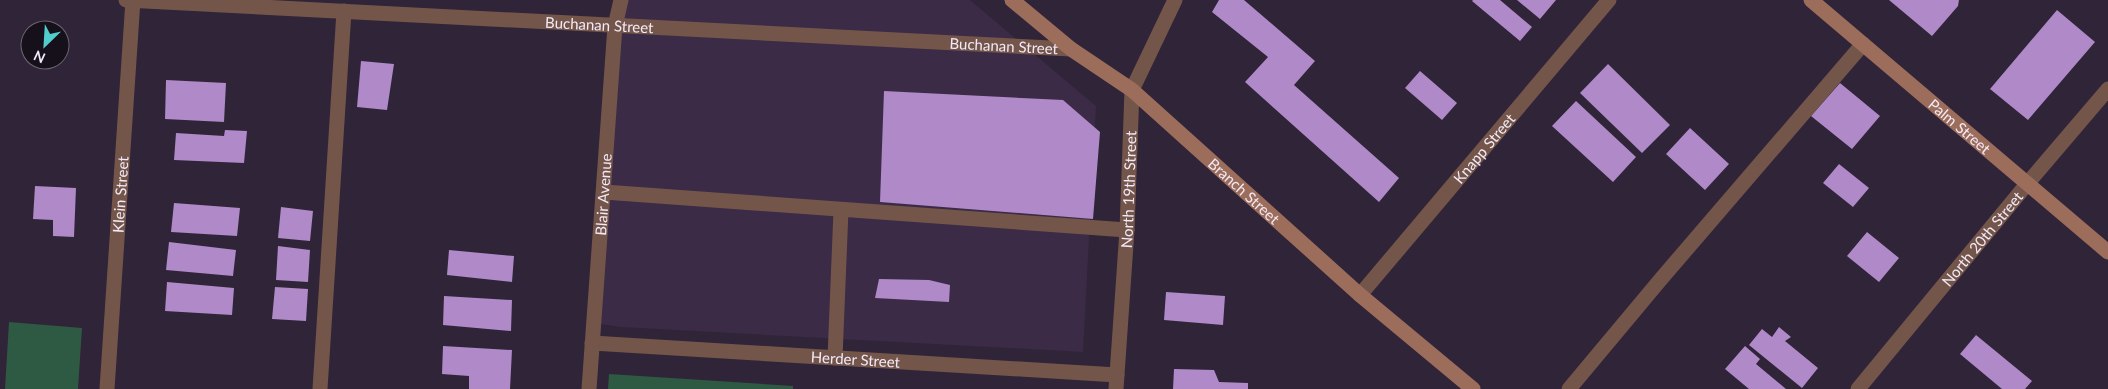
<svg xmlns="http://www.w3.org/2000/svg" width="2108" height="389" viewBox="0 0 2108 389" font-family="Lato,sans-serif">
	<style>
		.built { fill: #3b2b46 }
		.green { fill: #2e5943 }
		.building { fill: #af89c8 }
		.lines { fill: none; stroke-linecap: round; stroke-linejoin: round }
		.lane { stroke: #74554a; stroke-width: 15 }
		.street { stroke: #74554a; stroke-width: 15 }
		.secondary { stroke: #9d6d5b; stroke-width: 15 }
		.labels { text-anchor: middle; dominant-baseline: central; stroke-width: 5; stroke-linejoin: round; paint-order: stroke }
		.street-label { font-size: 15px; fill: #f2eaf8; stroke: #151019 }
	</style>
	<rect width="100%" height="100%" fill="#302438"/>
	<path class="built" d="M621 0H970L1096 106 1083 352 621 327 594 323Z"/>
	<path class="green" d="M9 322 82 328 78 389H5Z
		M609 374 793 386V389H608Z"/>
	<path class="building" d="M1219 0H1244L1315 61 1294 85 1399 178 1379 202 1245 82 1268 57 1212 12Z
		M1473 0H1500L1532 27 1520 41 1472 1Z
		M1517 0H1556L1540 19Z
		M1889 0H1959L1958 6 1932 36Z
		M2057 10 2095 42 2028 120 1990 89Z
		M361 61 394 64 387 110 357 107Z
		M1608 64 1670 125 1642 153 1580 93Z
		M1420 71 1457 103 1442 120 1405 88Z
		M166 80 226 83 224 122 165 119Z
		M1840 83 1880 116 1852 149 1811 116Z
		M884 91 1063 100 1100 132 1093 219 880 202Z
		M1576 101 1636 157 1613 182 1552 126Z
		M1690 128 1729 164 1705 190 1666 154Z
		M225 130 247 131 244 163 174 160 176 133 224 136Z
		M1839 164 1869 188 1853 207 1823 183Z
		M35 186 76 188 74 237 53 236V220L33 219Z
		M174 203 240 208 237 236 171 232Z
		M281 207 313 211 310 241 278 238Z
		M1867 232 1899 258 1879 282 1847 256Z
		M169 242 236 250 233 276 166 270Z
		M278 246 310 250 308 282 276 280Z
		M449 250 514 256 512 282 447 275Z
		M879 279 929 280 950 285 949 302 875 298Z
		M167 282 234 288 232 315 165 311Z
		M275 287 308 289 306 321 272 319Z
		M1166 292 1225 296 1223 325 1164 320Z
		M444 296 512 300 511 331 443 325Z
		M1779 327 1791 337 1785 341 1818 368 1802 388 1749 345 1762 329 1772 337Z
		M1976 335 2032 381 2025 389H2002L1960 354Z
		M443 346 512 350 510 389H469V376L442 374Z
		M1745 346 1760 359 1756 364 1786 389H1749L1725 369Z
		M1174 369 1214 370 1219 382 1248 383V389H1173Z"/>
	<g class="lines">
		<path class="lane" d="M604 192 1127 230
			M835 358 841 210
			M320 389 344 11
			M1569 389 1661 279 1863 44"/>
		<g class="street">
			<path id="s1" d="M126 0 1071 49"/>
			<path id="s2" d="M1360 295 1609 0"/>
			<path id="s3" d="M592 343 1117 375"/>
			<path id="s4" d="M107 389 133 0"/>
			<path id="s5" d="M589 389 615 26 621 0"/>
			<path id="s6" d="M1116 389 1127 230 1132 90 1175 0"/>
			<path id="s7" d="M1858 389 2027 184 2108 89"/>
		</g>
		<g class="secondary">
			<path id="s8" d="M1012 0 1071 49 1132 90 1360 295 1473 389"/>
			<path id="s9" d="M1811 0 2108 252"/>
		</g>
	</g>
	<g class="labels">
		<g class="street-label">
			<text stroke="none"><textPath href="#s1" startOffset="474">Buchanan Street</textPath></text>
			<text stroke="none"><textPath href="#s1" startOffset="879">Buchanan Street</textPath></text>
			<text stroke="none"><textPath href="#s9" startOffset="195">Palm Street</textPath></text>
			<text stroke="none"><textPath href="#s2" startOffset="192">Knapp Street</textPath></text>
			<text stroke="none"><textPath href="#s6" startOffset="200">North 19th Street</textPath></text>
			<text stroke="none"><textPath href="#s8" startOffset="301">Branch Street</textPath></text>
			<text stroke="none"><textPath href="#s5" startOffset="195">Blair Avenue</textPath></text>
			<text stroke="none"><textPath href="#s4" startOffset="195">Klein Street</textPath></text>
			<text stroke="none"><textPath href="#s7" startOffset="195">North 20th Street</textPath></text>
			<text stroke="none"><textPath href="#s3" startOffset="264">Herder Street</textPath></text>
		</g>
	</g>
	<g transform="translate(45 45) rotate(205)"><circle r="24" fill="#151019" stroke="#6d6772"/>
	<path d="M0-4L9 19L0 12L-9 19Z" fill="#52cdcd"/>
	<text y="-8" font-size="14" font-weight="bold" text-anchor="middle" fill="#f2eaf8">N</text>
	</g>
</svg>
